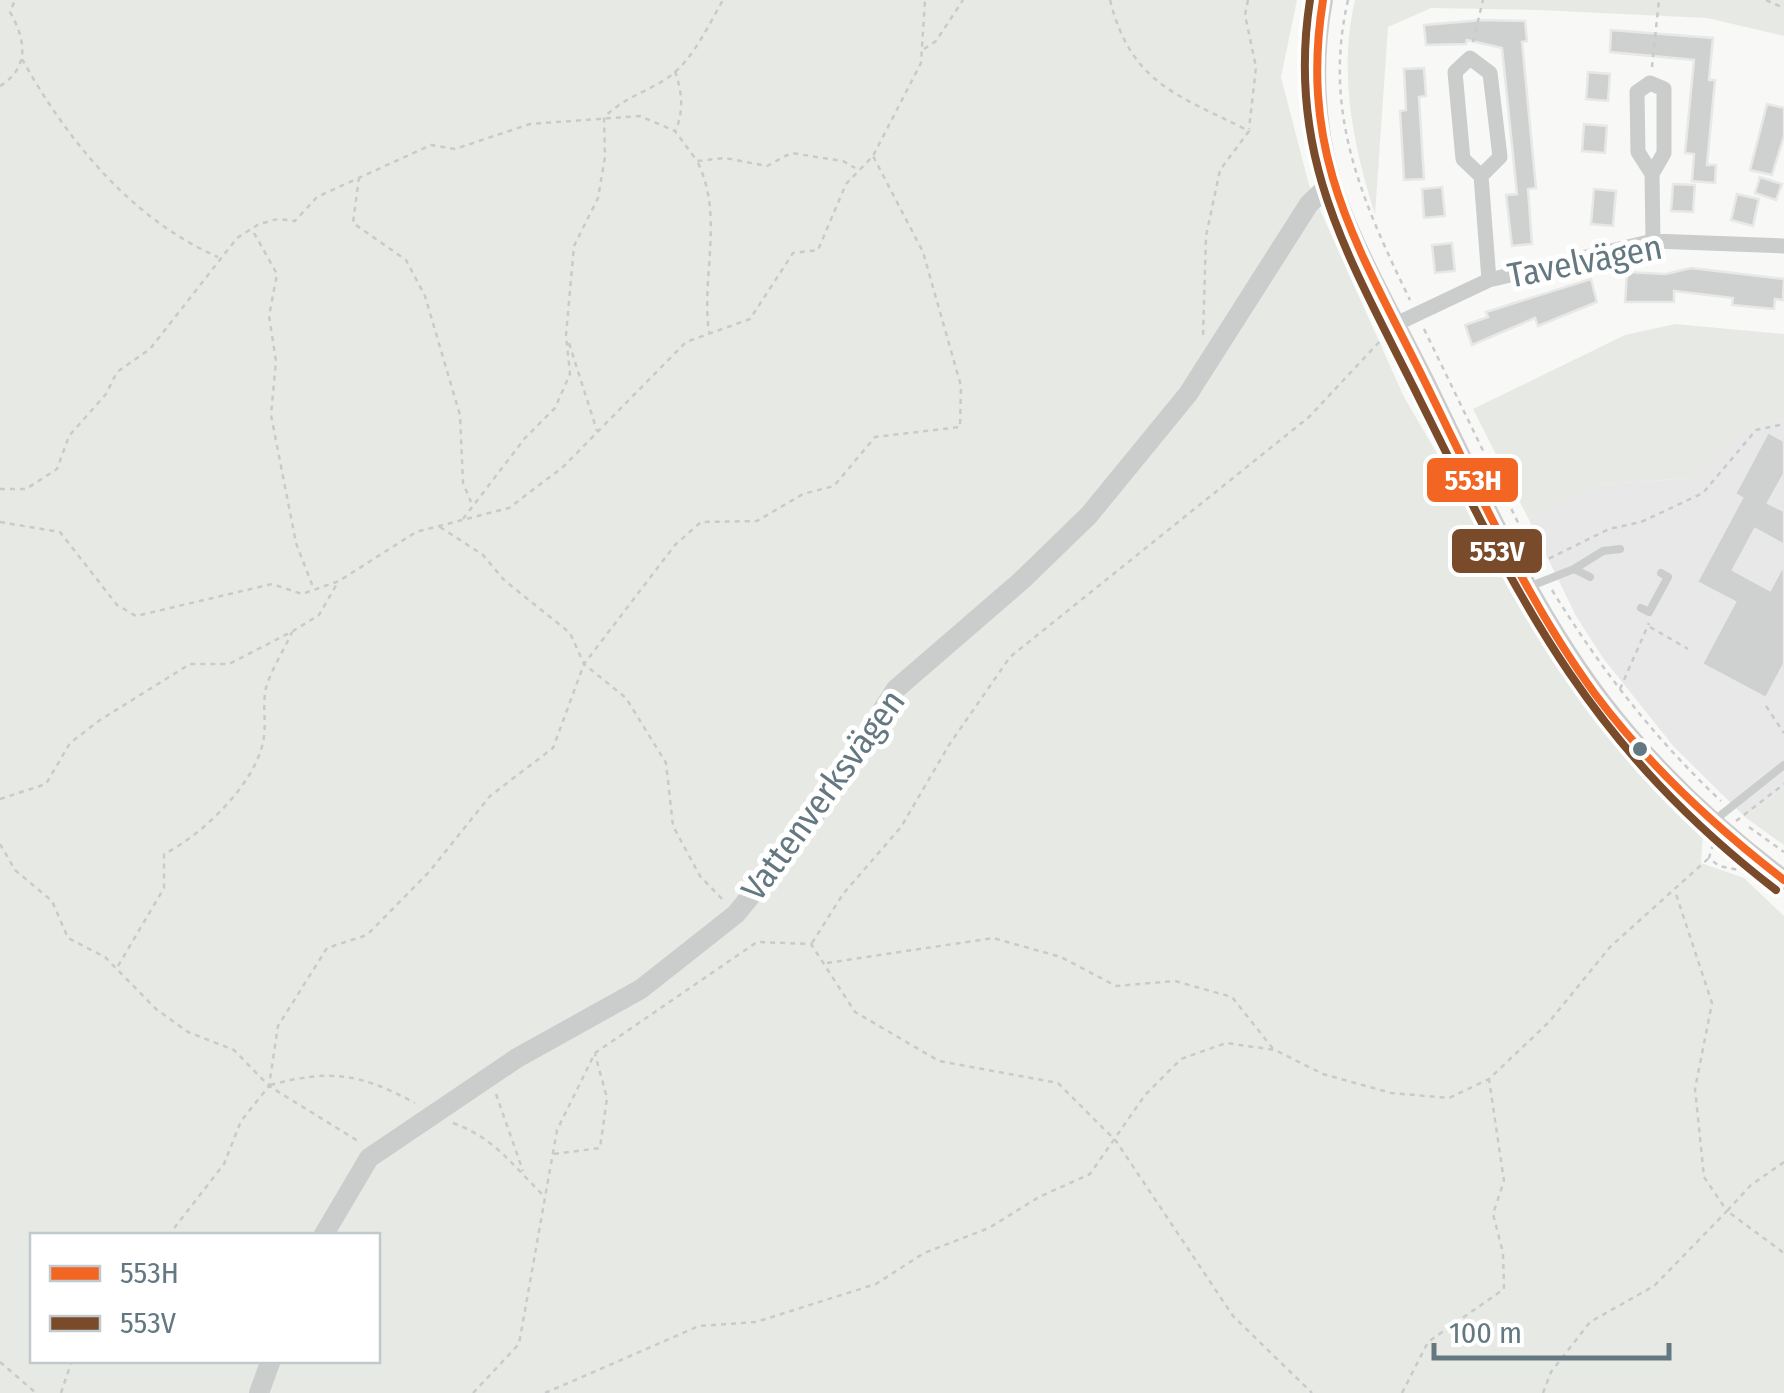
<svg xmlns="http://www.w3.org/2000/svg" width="1784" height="1393" viewBox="0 0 1784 1393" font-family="'Fira Sans Condensed',sans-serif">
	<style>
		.built { fill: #e7e8e7 }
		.green { fill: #e7eae4; fill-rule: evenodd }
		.building { fill: #cfd1d1; stroke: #e8e8e7; stroke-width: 2.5 }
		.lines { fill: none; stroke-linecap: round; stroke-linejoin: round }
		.path { stroke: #c9cacb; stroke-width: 2.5; stroke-dasharray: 5 5; stroke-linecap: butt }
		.service { stroke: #cbcdcd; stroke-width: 8 }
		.minor { stroke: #cbcdcd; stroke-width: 15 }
		.tertiary { stroke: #cbcdcd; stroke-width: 20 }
		.bus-1-casing { stroke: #fff; stroke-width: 15 }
		.bus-2-casing { stroke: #fff; stroke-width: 15 }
		.bus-1 { stroke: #f26522; stroke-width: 8 }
		.bus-2 { stroke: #7a4b2a; stroke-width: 8 }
		.bus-dot { fill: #647881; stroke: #fff; stroke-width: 4 }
		.labels { text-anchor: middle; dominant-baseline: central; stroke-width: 10; stroke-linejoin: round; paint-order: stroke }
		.street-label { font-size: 35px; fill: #647881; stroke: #fff }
		.line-badge { stroke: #fff; stroke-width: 4 }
		.badge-label { font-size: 28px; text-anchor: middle; font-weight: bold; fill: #fff }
	</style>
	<rect width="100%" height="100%" fill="#f8f8f7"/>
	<path class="built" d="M1784 419V788L1745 817 1674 747 1603 658 1576 616 1528 518 1595 485 1693 478 1739 432Z"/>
	<path class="green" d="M0 0H1297L1281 77 1309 185 1404 397 1590 715 1703 833 1701 863 1744 878 1784 916V1393H0ZM32 1236H378V1360H32Z
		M1355 0H1784V36L1707 18 1538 10 1431 8 1388 27 1375 215C1353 145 1338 73 1355 0Z
		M1675 324 1784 334V419L1739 433 1693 478 1595 485 1528 518 1473 409 1625 335Z
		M1784 788V845L1745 817Z"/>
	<path class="building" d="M1483 20 1525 21 1527 41 1522 42 1536 188 1528 189 1532 244 1512 246 1506 195 1517 194 1502 48 1467 40 1466 44 1426 45 1424 25Z
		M1611 30 1713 38 1709 80H1715L1707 165H1716L1715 183 1692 181 1694 154 1685 153 1694 60 1610 52Z
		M1424 68 1426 96 1419 97 1424 179 1404 180 1400 111 1406 110 1404 69Z
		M1588 72 1610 74 1608 101 1586 99Z
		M1767 104 1784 108V136L1772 175 1750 170Z
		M1584 124 1607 126 1605 153 1582 151Z
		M1760 177 1782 184 1776 200 1755 193Z
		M1673 184 1695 185 1693 212 1671 211Z
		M1442 187 1445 216 1424 218 1422 189Z
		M1594 189 1616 191 1613 226 1591 224Z
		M1737 194 1759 199 1753 226 1731 220Z
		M1452 243 1455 271 1435 273 1432 245Z
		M1691 268 1784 279 1783 300 1775 299 1774 309 1732 305 1733 298 1674 291V302H1625L1627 272 1666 274Z
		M1591 279 1597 302 1538 326 1535 318 1472 345 1465 325 1488 317 1486 312Z
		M1768 432 1784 441V474L1768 503 1784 511V545L1755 529 1733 570 1770 590 1784 564V664L1766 698 1702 664 1735 602 1697 582 1742 498 1735 494Z"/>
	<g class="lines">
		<path class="path" d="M1110 0C1131 84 1178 95 1249 131L1220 170 1206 236 1203 337
			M1248 0 1245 15 1256 67 1249 129
			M1348 0C1322 112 1362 201 1410 300
			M1766 0 1784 8
			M1473 42 1483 0
			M924 49 936 41 963 0
			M22 59C67 140 131 219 218 257
			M1652 67 1659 0
			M675 71C682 92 684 109 676 130
			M0 86C31 67 25 38 10 12L15 0
			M698 163C724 217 701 276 709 332
			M359 177 353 223 406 260 425 296 460 415 463 483 471 502
			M254 233 277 274 269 316 276 361 271 415 296 543 313 587
			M1424 329 1541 570
			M569 343 597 431
			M0 489H26L57 469 69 436 106 394 117 372 150 349 237 238 259 224 278 219 295 221 317 197 431 145 455 149 530 124 640 116 675 131 697 161 725 158 767 166 791 153 843 161 855 168
			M463 519 525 438 555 408 570 374 566 335 574 246 598 198 605 157 604 117C629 95 642 94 666 79 692 62 708 26 723 0
			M0 522 60 532 117 605 136 616 272 584 302 594 339 581 416 532 509 508 563 467 686 342 750 319 793 253 818 250 846 184 873 156 921 63 925 0
			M440 527 483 555 504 580 570 633 584 664 626 698 666 763 673 826 700 876 723 900
			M1540 563 1609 529 1641 522 1703 493 1756 430 1784 424
			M1552 590C1600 668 1654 738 1721 801
			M1650 627 1688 649
			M1620 689 1649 623
			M1766 706 1784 733
			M0 799 46 784 70 743 100 720 190 664H229L293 631 319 615 338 582
			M1736 821 1784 784
			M1749 827 1784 852
			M0 844 15 870 52 901 68 938 105 957 156 1009 188 1032 234 1050 269 1086 358 1141
			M1713 844 1709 858 1719 866 1743 871
			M812 943 843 894 901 827 949 745 1010 657 1309 417 1381 340
			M827 963 993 938 1061 957 1116 986 1175 981 1232 997 1274 1050
			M118 966 164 888V854C201 836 255 784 263 742 267 725 262 705 266 688 271 670 284 650 292 632
			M270 1085C331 1069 359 1073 415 1103
			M496 1094 523 1171
			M453 1123C495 1138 514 1167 545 1197
			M554 1154 600 1148 607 1098 595 1054
			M1784 1162 1751 1185 1727 1211 1784 1253
			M168 1236 224 1164 241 1121 269 1086 278 1026 327 948 367 935 429 872 490 796 553 748 584 664 675 545 701 522 757 521 803 494 834 486 875 437 960 427 961 386 923 252 873 156
			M0 1362 36 1393
			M61 1393 72 1360
			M473 1393 519 1344 557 1130 595 1053 757 942 811 944 855 1012 939 1061 1058 1083 1116 1141 1233 1316 1312 1393
			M545 1393 699 1326 756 1322 876 1284 924 1253 989 1228 1039 1197 1090 1174 1145 1095 1181 1059 1226 1043 1275 1050 1323 1074 1391 1093 1449 1098 1489 1079 1549 1022 1610 947 1709 858
			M1402 1393 1428 1342 1504 1289 1503 1253 1493 1214 1504 1181 1489 1079
			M1543 1393 1551 1372 1590 1322 1654 1286 1727 1211 1704 1177 1695 1089 1712 1003 1675 891"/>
		<path class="service" d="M1574 569 1603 551 1620 549
			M1531 586 1574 569 1590 577
			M1641 608 1649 612 1668 577 1661 573
			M1716 819 1784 765"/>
		<path class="minor" d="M1652 174 1638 152 1637 92 1650 83 1664 89V153L1652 174 1653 241
			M1481 176 1463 159 1455 72 1470 58 1490 73 1500 157 1481 176 1489 280
			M1396 324 1489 280 1653 241 1784 246"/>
		<path class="tertiary" d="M1323 0C1312 59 1314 123 1331 181 1349 241 1395 322 1424 380 1484 502 1539 632 1628 735 1674 789 1728 838 1784 880
			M323 1236 369 1158 517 1058 641 989 736 914 811 821 896 689 1021 581 1089 515 1188 394 1309 204 1331 183
			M259 1393 271 1360"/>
		<defs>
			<path id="bus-1" d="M1323 0C1298 157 1358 246 1424 380 1477 487 1524 597 1595 694 1648 765 1714 826 1784 880"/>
			<path id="bus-2" d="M1310 0C1286 154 1347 254 1413 386 1518 597 1584 742 1776 890"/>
		</defs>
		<use href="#bus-1" class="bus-1-casing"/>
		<use href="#bus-2" class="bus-2-casing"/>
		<use href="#bus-1" class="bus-1"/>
		<use href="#bus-2" class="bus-2"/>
	</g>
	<circle class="bus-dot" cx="1640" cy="749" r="9"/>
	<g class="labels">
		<g class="street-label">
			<text transform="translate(1585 261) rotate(-11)">Tavelvägen</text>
			<text transform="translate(823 795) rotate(-54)">Vattenverksvägen</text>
		</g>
	</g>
	<g class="line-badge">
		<rect x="1425" y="456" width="95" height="48" rx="10" fill="#f26522"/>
		<rect x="1450" y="527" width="94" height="48" rx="10" fill="#7a4b2a"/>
	</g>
	<g class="badge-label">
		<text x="1473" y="490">553H</text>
		<text x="1497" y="561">553V</text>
	</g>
	<rect x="30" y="1233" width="350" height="130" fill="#ffffff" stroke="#c1c9cd" stroke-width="2.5"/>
	<rect x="50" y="1266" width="50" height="15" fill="#f26522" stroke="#c1c9cd" stroke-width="2.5"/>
	<text x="120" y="1283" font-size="30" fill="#647881">553H</text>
	<rect x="50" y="1316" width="50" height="15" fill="#7a4b2a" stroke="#c1c9cd" stroke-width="2.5"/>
	<text x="120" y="1333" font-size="30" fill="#647881">553V</text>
	<path d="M1434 1343v15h235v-15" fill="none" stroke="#647881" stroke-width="5"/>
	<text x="1449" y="1343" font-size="30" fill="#647881" stroke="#ffffff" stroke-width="8" paint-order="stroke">100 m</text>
</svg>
